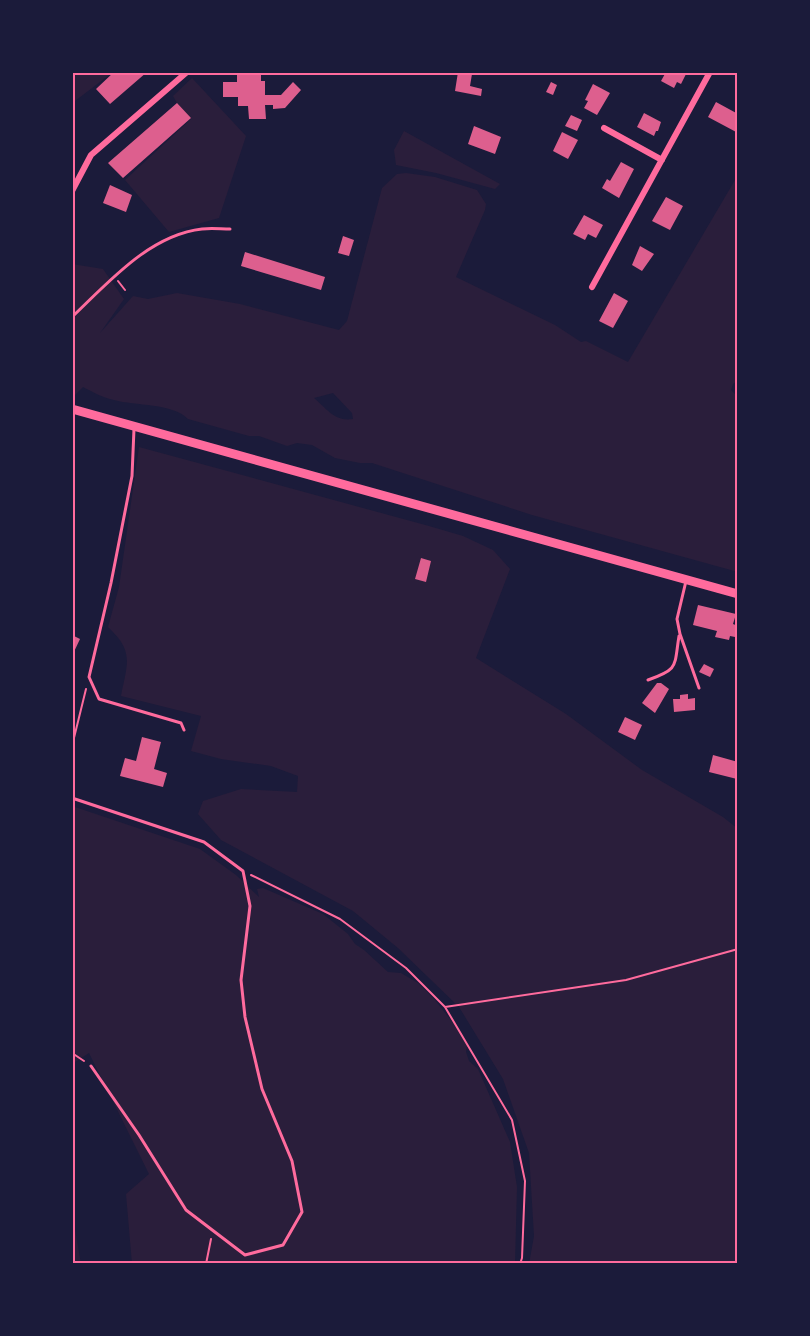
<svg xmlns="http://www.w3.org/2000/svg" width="810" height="1336" viewBox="0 0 810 1336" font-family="Mulish,sans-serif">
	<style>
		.green { fill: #2a1e3b; fill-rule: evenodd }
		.building { fill: #dd5f8e }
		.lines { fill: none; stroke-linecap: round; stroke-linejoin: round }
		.path { stroke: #ff6b9d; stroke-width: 2 }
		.service { stroke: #ff6b9d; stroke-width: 3 }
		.minor { stroke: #ff6b9d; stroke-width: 6 }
		.primary { stroke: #ff6b9d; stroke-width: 9 }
		.neatline { fill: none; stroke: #ff6b9d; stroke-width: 2 }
	</style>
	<rect width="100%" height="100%" fill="#1b1b3a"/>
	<path class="green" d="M72 72H113L75 101 72 97Z
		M192 78 246 136 219 218 169 232 125 180 191 119 177 103 173 96Z
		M404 131 500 184 495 189 436 173 396 165 394 150Z
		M406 173 435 177 477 190 486 204 485 210 456 277 555 325 581 342 586 341 628 362 738 175V380L733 384 731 390 738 397V572L532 515 372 463H360L335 458 312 445 297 443 287 446 259 436H249L188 419C173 403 135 406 114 400 103 398 93 392 83 387L72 398V264L103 269 124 299 100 333 133 296 148 299 177 293 240 304 339 330 347 321 382 188 397 174ZM333 393 352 413 353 419C335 422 327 409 314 398Z
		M139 447 429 526 463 536 493 550 510 569 476 658 566 714 642 770 723 817 738 829V1264H529L534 1236 529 1153 503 1079 459 1007 398 948 353 911 221 840 198 814 203 801 241 789 297 792 298 776 271 766 221 759 191 751 201 716 121 696C127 664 135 652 108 627L119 587Z
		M72 806 200 849 236 875 259 897 257 889 263 888 323 914 348 934 355 944 364 950 388 972 401 973 418 983 435 1000 461 1033 467 1046 466 1052 469 1061 478 1069 510 1142 517 1187 515 1264H132L126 1194 149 1174 89 1053 72 1064Z
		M72 1212 81 1264H72Z"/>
	<path class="building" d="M114 72H147L110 104 96 89Z
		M458 72 472 74 470 86 482 89 481 96 455 91Z
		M666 72H687L681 84 677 82 674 88 661 81Z
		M237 74H261V81H265V95H281L293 82 301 90 285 108 273 109V105H265L266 119H249L248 106H238V97H223V82H237Z
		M551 82 557 85 553 95 546 92Z
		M593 84 610 93 597 115 584 108 588 101 585 100Z
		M716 102 738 114V133L708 117Z
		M177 103 191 118 123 178 108 163Z
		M644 113 661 122 658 131H656L654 136 637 127Z
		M571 115 582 120 577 131 565 126Z
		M474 126 501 137 495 154 468 144Z
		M562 132 578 140 568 159 553 151Z
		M621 162 634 169 619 198 602 188 607 179 610 181Z
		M110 185 132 195 126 212 103 203Z
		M666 197 683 206 670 230 652 221Z
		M584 215 603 225 596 238 588 234 585 240 573 234Z
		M343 236 354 240 349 256 338 253Z
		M640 246 654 254 642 271 632 265Z
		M245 252 325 277 321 290 241 266Z
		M614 293 628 301 613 328 599 321Z
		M421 558 431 561 426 582 415 579Z
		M698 605 736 614 733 624 738 626 735 637 730 636 729 640 715 637 717 631 693 625Z
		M72 635 80 639 72 656Z
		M704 664 714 669 710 677 699 672Z
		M657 683H661L669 689 655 713 642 703Z
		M688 694V699L695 698V710L674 712 673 699H680V695Z
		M625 717 642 725 635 740 618 732Z
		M142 737 161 742 154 769 167 773 163 787 120 776 125 758 136 761Z
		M713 755 738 762 737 779 709 772Z"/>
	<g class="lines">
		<path class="path" d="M72 106 74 109
			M118 281 125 290
			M72 746 86 689
			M251 875 340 919 406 968 445 1007 512 1120 525 1181 522 1258 520 1264
			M445 1007 626 980 738 949
			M72 1053 84 1061
			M206 1264 211 1239"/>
		<path class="service" d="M72 317C108 283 149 235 202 229 211 228 221 229 230 229
			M134 429 132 476 111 583 89 677 99 699 181 723 184 730
			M686 581 677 619 680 634 699 688
			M648 680C679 669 674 667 679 636
			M72 798 204 842 243 871 250 906 241 980 245 1017 262 1089 292 1161 302 1212 283 1245 245 1255 186 1210 139 1135 91 1066"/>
		<path class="minor" d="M604 128 662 160
			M72 191 91 155 187 72
			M592 287 710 72"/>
		<path class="primary" d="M72 409 738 594"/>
	</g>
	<rect width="810" height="1336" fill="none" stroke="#1b1b3a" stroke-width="147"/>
	<rect x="74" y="74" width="662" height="1188" class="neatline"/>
</svg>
